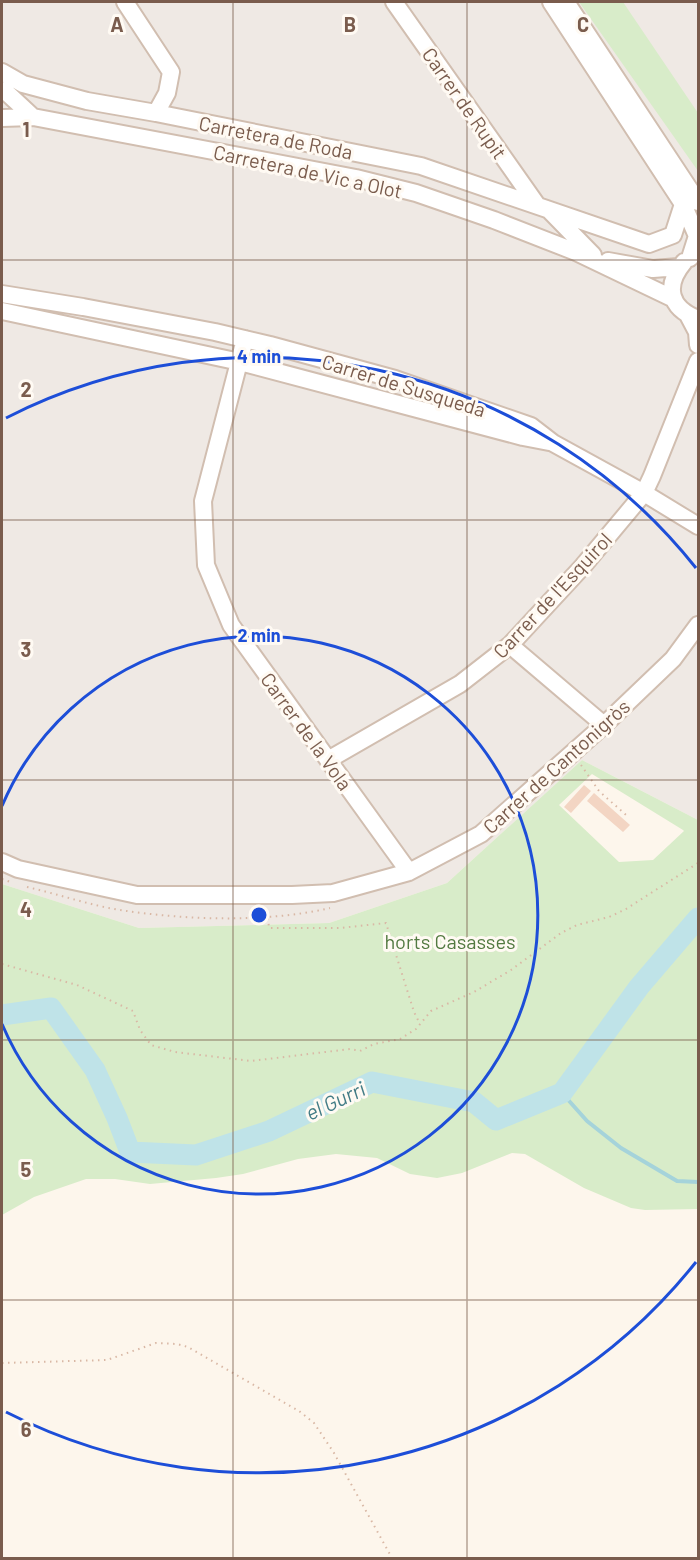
<svg xmlns="http://www.w3.org/2000/svg" width="700" height="1560" viewBox="0 0 700 1560" font-family="Barlow,sans-serif">
	<style>
		.industrial { fill: #efe9e4 }
		.green { fill: #d8ecc9; fill-rule: evenodd }
		.lines { fill: none; stroke-linecap: round; stroke-linejoin: round }
		.stream { stroke: #a5d3da; stroke-width: 4 }
		.river { stroke: #bfe3e8; stroke-width: 21 }
		.building { fill: #f3d5c3 }
		.minor-casing { stroke: #d1beb0; stroke-width: 20 }
		.path { stroke: #d9b8a5; stroke-width: 2; stroke-dasharray: 1.5 4.5; stroke-linecap: butt }
		.minor { stroke: #fff; stroke-width: 16 }
		.grid { fill: none; stroke: #7a5c4d; stroke-width: 1.5; stroke-opacity: 0.55 }
		.ring { fill: none; stroke: #1d4ed8; stroke-width: 3 }
		.labels { text-anchor: middle; dominant-baseline: central; stroke-width: 6; stroke-linejoin: round; paint-order: stroke }
		.street-label { font-size: 20px; fill: #7a5c4d; stroke: #fffaf3 }
		.park-label { font-size: 20px; fill: #537a41; stroke: #fffaf3 }
		.water-label { font-size: 21px; font-style: italic; fill: #437c86; stroke: #fffaf3 }
		.grid-label { font-size: 20px; text-anchor: middle; font-weight: bold; fill: #7a5c4d; stroke: #fffaf3; stroke-width: 6; stroke-linejoin: round; paint-order: stroke }
		.centre { fill: #1d4ed8; stroke: #fffaf3; stroke-width: 3 }
		.ring-label { font-size: 18px; text-anchor: middle; font-weight: bold; fill: #1d4ed8; stroke: #fffaf3; stroke-width: 6; stroke-linejoin: round; paint-order: stroke }
	</style>
	<rect width="100%" height="100%" fill="#fdf6ec"/>
	<path class="industrial" d="M2 2H698V820L582 760 447 883 329 923 139 928 2 884Z"/>
	<path class="green" d="M579 2H623L698 113V171Z
		M582 760 698 820V1209L645 1210 631 1208 584 1188 525 1154 512 1153 462 1173 437 1178 410 1174 377 1158 336 1154 298 1159 243 1174 216 1178 150 1184 115 1179H86L34 1197 2 1215V884L139 928 329 923 447 883ZM592 774 683 830 684 831 653 860 619 862 559 805Z"/>
	<g class="lines">
		<path class="stream" d="M562 1093 587 1121 621 1148 677 1181 698 1182"/>
		<path class="river" d="M2 1015 51 1008 95 1070 117 1118 130 1152 196 1155 269 1131 372 1082 474 1102 496 1120 562 1093 639 987 698 918"/>
	</g>
	<path class="building" d="M584 785 591 791 571 813 564 807Z
		M594 793 630 825 623 832 587 801Z"/>
	<g class="lines">
		<defs>
			<path id="minor" d="M125 2 171 72 167 93 156 113
				M394 2 537 205
				M551 2 683 204 697 236 690 258
				M566 2 698 202
				M2 72 23 84 87 101 156 113 421 166 649 244 673 235 683 204
				M4 90 33 117
				M2 118 33 117 356 178 416 193 494 220 576 252 674 299
				M550 211 593 255
				M608 261 653 269 679 267
				M684 262C664 286 669 308 698 319
				M2 294 83 307 215 332 270 345 395 379 531 426 553 443 644 493 698 526
				M2 311 240 362 523 437 549 442
				M688 315 697 332 698 345
				M245 339 203 501 206 565 231 625 409 872
				M510 645 604 725
				M328 760 460 684 510 645 583 566 644 493 652 476 698 361
				M2 862 18 869 137 895H292L333 893 409 872 481 834 604 725 673 659 698 625"/>
		</defs>
		<use href="#minor" class="minor-casing"/>
		<path class="path" d="M581 765 599 791 626 815
			M2 879 13 883
			M27 887C58 894 89 905 120 910 186 920 265 923 330 908
			M268 918 269 928H340L386 923 414 1012 420 1024
			M2 964 77 985 133 1011 140 1030 151 1045 175 1052 251 1061 350 1049 360 1051 374 1044 400 1039 416 1029 431 1011 474 992 511 970 561 933 577 925 609 917 626 909 698 863
			M2 1363 107 1360 156 1343 177 1344 188 1347 299 1411 314 1423 334 1453 392 1558"/>
		<use href="#minor" class="minor"/>
	</g>
	<path class="grid" d="M233 2V1558M467 2V1558M2 260H698M2 520H698M2 780H698M2 1040H698M2 1300H698"/>
	<g class="ring">
		<path d="M2 806A279 279 0 1 1 2 1024"/>
		<path d="M696 1262A558 558 0 0 1 6 1412M6 418A558 558 0 0 1 696 568"/>
	</g>
	<g class="labels">
		<g class="street-label">
			<text transform="translate(465 103) rotate(55)">Carrer de Rupit</text>
			<text transform="translate(276 137) rotate(11)">Carretera de Roda</text>
			<text transform="translate(308 171) rotate(12)">Carretera de Vic a Olot</text>
			<text transform="translate(404 385) rotate(17)">Carrer de Susqueda</text>
			<text transform="translate(552 595) rotate(-47)">Carrer de l'Esquirol</text>
			<text transform="translate(307 731) rotate(54)">Carrer de la Vola</text>
			<text transform="translate(556 766) rotate(-42)">Carrer de Cantonigròs</text>
		</g>
		<g class="park-label">
			<text x="450" y="941">horts Casasses</text>
		</g>
		<g class="water-label">
			<text transform="translate(335 1100) rotate(-25)">el Gurri</text>
		</g>
	</g>
	<g class="grid-label">
		<text x="117" y="32">A</text>
		<text x="350" y="32">B</text>
		<text x="583" y="32">C</text>
		<text x="26" y="137">1</text>
		<text x="26" y="397">2</text>
		<text x="26" y="657">3</text>
		<text x="26" y="917">4</text>
		<text x="26" y="1177">5</text>
		<text x="26" y="1437">6</text>
	</g>
	<circle cx="259" cy="915" r="9" class="centre"/>
	<g class="ring-label">
		<text x="259" y="363">4 min</text>
		<text x="259" y="642">2 min</text>
	</g>
	<rect width="700" height="1560" fill="none" stroke="#7a5c4d" stroke-width="6"/>
</svg>
